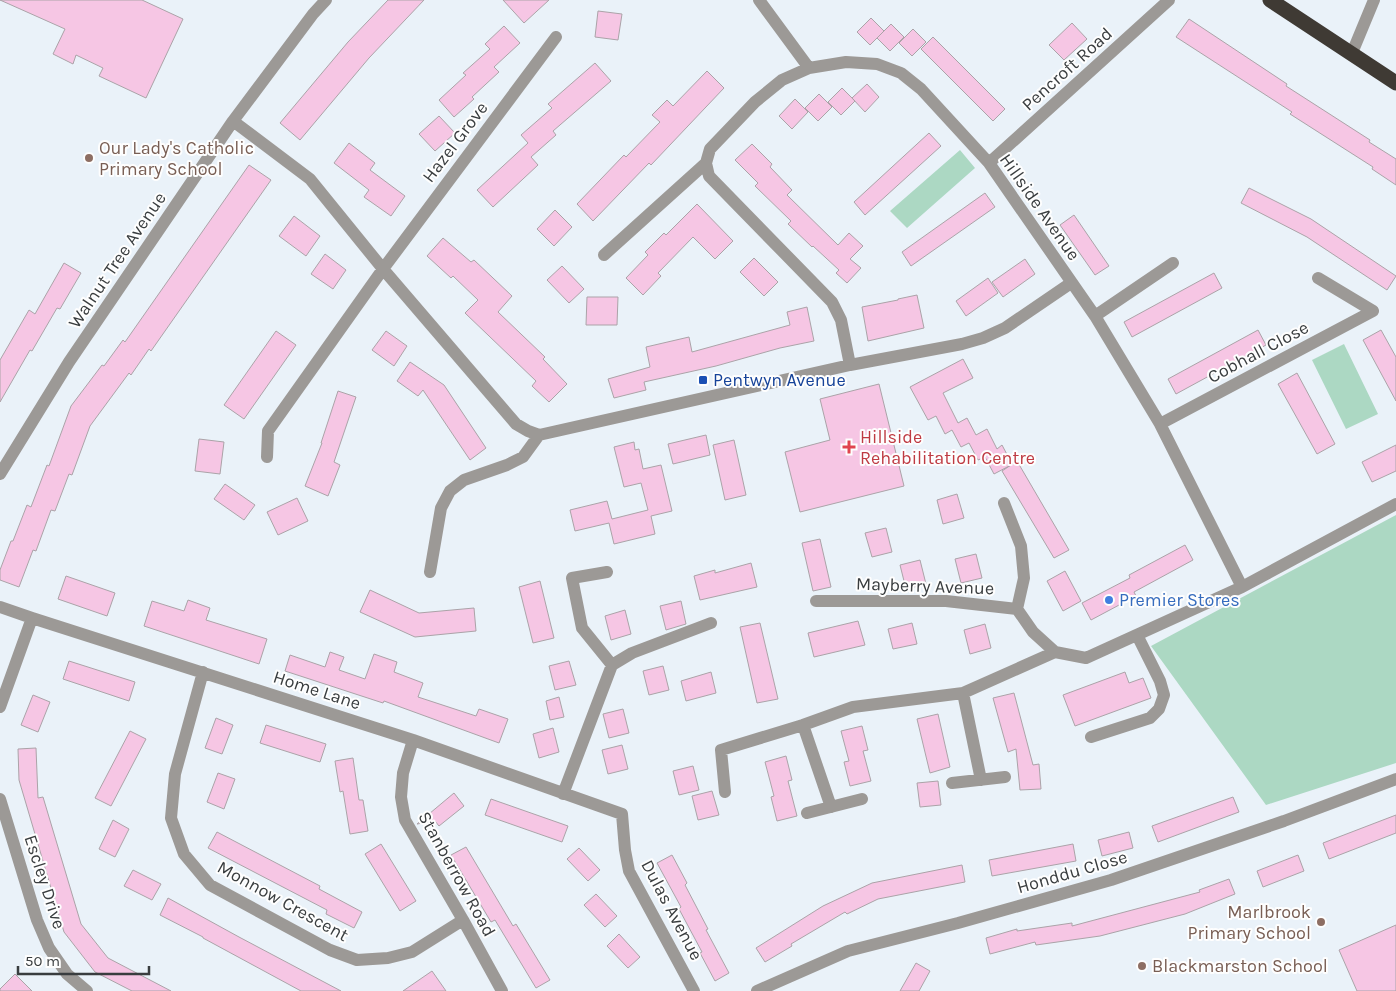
<svg xmlns="http://www.w3.org/2000/svg" width="1396" height="991" viewBox="0 0 1396 991" font-family="Karla,sans-serif">
	<style>
		.green { fill: #acd8c3 }
		.building { fill: #f6c6e4; stroke: #aba3a8 }
		.lines { fill: none; stroke-linecap: round; stroke-linejoin: round }
		.minor { stroke: #9c9996; stroke-width: 12 }
		.highway { stroke: #3f3a34; stroke-width: 15 }
		.education-dot { fill: #8d6e63; stroke: #fefefe; stroke-width: 2 }
		.transit-dot { fill: #1a4fb4; stroke: #fefefe; stroke-width: 2 }
		.health-dot { fill: #e0444e; stroke: #fefefe; stroke-width: 2 }
		.shop-dot { fill: #3f7fe0; stroke: #fefefe; stroke-width: 2 }
		.labels { text-anchor: middle; dominant-baseline: central; stroke-width: 4; stroke-linejoin: round; paint-order: stroke }
		.street-label { font-size: 18px; fill: #393d3f; stroke: #fefefe }
		.education-label { font-size: 18px; fill: #785e54; stroke: #fefefe; text-anchor: start }
		.transit-label { font-size: 18px; fill: #164399; stroke: #fefefe; text-anchor: start }
		.health-label { font-size: 18px; fill: #be3a42; stroke: #fefefe; text-anchor: start }
		.shop-label { font-size: 18px; fill: #366cbe; stroke: #fefefe; text-anchor: start }
	</style>
	<rect width="100%" height="100%" fill="#eaf2f9"/>
	<path class="green" d="M960 150 975 168 907 228 890 211Z
		M1344 344 1378 414 1346 429 1312 360Z
		M1396 515V763L1266 805 1151 646Z"/>
	<path class="building" d="M0 0H142L183 19 146 98 99 76 103 68 76 55 73 64 53 54 65 29Z
		M388 0H424L369 58 300 140 280 123 348 42Z
		M503 0H549L524 23Z
		M598 11 622 14 618 40 595 37Z
		M871 18 884 31 870 45 857 32Z
		M1189 19 1287 84 1286 86 1370 140 1369 142 1396 159V185L1372 169 1373 167 1290 114 1292 112 1176 37Z
		M1072 23 1087 39 1064 60 1049 45Z
		M891 24 904 37 890 51 877 38Z
		M504 26 520 43 494 67 499 72 472 97 474 99 454 117 439 100 466 75 463 73 490 49 485 44Z
		M913 29 926 42 912 56 899 43Z
		M933 37 1005 109 993 121 921 49Z
		M595 63 611 81 553 131 556 135 531 157 538 165 493 207 477 190 528 143 521 135 552 108 548 104Z
		M707 71 724 88 651 165 649 163 593 221 577 204 624 155 626 157 660 122 652 115 667 100 673 106Z
		M867 84 879 97 865 112 852 98Z
		M842 88 855 101 841 115 828 102Z
		M819 94 832 107 818 121 805 108Z
		M795 99 808 112 792 129 779 116Z
		M439 116 455 133 435 151 419 134Z
		M929 133 941 146 865 215 854 202Z
		M349 143 375 163 370 170 405 196 391 216 364 197 369 190 334 163Z
		M752 144 772 164 770 167 792 190 787 195 838 245 849 233 863 246 850 259 861 268 847 283 836 273 839 270 813 246 812 247 788 224 791 221 755 186 758 183 735 160Z
		M249 165 271 180 151 351 149 349 131 375 129 373 90 426 72 475 69 474 55 511 51 510 36 551 33 550 19 587 0 580V570L11 541H13L27 505 31 507 47 465 49 466 71 406 102 365 104 366 123 340 125 342Z
		M1249 188 1311 219 1396 276 1387 290 1307 237 1241 203Z
		M985 193 995 207 911 266 902 252Z
		M697 204 733 241 715 259 693 237 658 273 661 276 643 295 626 278 648 255 645 252 664 233 666 235Z
		M555 210 572 227 554 246 537 229Z
		M1074 215 1109 266 1095 275 1060 225Z
		M294 216 320 236 306 256 279 236Z
		M443 238 471 262 474 260 512 296 498 312 545 357 543 359 567 384 549 402 532 386 536 381 465 313 478 300 453 276 451 278 427 256Z
		M325 254 346 270 333 289 311 274Z
		M754 258 778 282 764 296 740 272Z
		M1025 259 1035 274 1003 297 992 282Z
		M64 263 81 273 60 309 57 308 32 351 30 350 0 402V360L29 310 35 314Z
		M562 266 584 289 569 303 547 280Z
		M1214 273 1222 288 1132 337 1124 322Z
		M988 278 998 293 966 316 956 301Z
		M917 295 924 328 868 341 862 307 898 300V299Z
		M587 297H618L617 325H586Z
		M807 307 814 341 780 348 716 366 644 382 646 390 614 398 608 379 650 367 646 347 689 337 692 352 790 325 787 312Z
		M1258 330 1266 345 1176 394 1168 379Z
		M1381 330 1396 357V401L1363 340Z
		M276 331 296 345 244 419 224 405Z
		M386 331 407 346 394 366 372 350Z
		M963 359 973 378 943 393 958 423 967 418 976 435 987 429 997 449 1002 445 1012 464 1017 461 1069 550 1054 558 1002 471 1011 465 994 474 985 457 978 460 969 443 961 447 952 430 945 434 936 416 928 420 910 387Z
		M410 362 444 385 486 448 470 460 423 390 418 396 397 381Z
		M1297 373 1335 444 1317 454 1278 384Z
		M879 384 904 486 800 512 785 452 830 440 820 399Z
		M338 391 356 397 334 462 340 465 328 496 305 486 322 443H321Z
		M706 435 710 455 673 464 668 444Z
		M199 439 224 442 220 474 195 471Z
		M734 440 746 495 725 500 713 445Z
		M634 442 635 450 639 449 643 469 661 465 672 511 651 516 655 534 614 544 609 523 575 531 570 510 607 501 612 519 648 510 641 483 624 487 614 447Z
		M1396 445V471L1372 482 1362 462Z
		M225 484 255 505 244 520 214 499Z
		M957 494 964 518 943 524 937 500Z
		M297 498 308 521 278 535 267 512Z
		M886 528 892 552 872 557 865 533Z
		M820 539 831 587 813 591 802 543Z
		M1185 545 1193 560 1134 592 1136 596 1091 620 1082 603 1130 578 1129 575Z
		M976 554 982 578 961 583 955 559Z
		M920 560 926 584 906 589 900 565Z
		M751 563 757 587 700 600 694 576 715 570V573Z
		M1065 571 1081 601 1063 611 1047 581Z
		M66 576 115 593 107 616 58 599Z
		M540 581 554 638 533 643 519 587Z
		M370 590 419 613 474 608 476 631 415 637 360 612Z
		M188 600 210 608 206 620 267 639 259 664 144 626 152 601 184 611Z
		M681 601 686 624 666 630 660 606Z
		M625 610 631 634 611 640 605 616Z
		M858 621 865 645 814 657 808 633Z
		M760 623 778 699 757 703 740 627Z
		M912 623 917 644 893 649 888 629Z
		M985 624 991 648 970 654 964 630Z
		M330 652 344 657 339 670 365 679 374 654 397 662 394 672 423 683 418 697 476 716 479 709 508 719 499 743 384 701 383 703 285 671 290 655 325 667Z
		M69 661 135 682 129 701 63 679Z
		M569 661 576 685 555 690 549 666Z
		M663 666 669 690 649 695 643 671Z
		M711 672 716 693 686 701 681 681Z
		M1125 672 1129 683 1143 678 1151 698 1075 726 1063 695Z
		M1014 693 1033 765 1039 764 1041 789 1020 790 1016 749 1008 752 993 698Z
		M33 695 50 702 38 732 21 725Z
		M559 697 564 717 550 720 546 701Z
		M623 709 629 733 609 738 603 714Z
		M938 714 950 767 930 773 917 719Z
		M216 718 233 725 222 754 205 748Z
		M266 725 326 744 320 762 260 743Z
		M862 726 868 750 863 751 871 781 850 786 844 762 849 761 841 731Z
		M553 728 559 752 539 758 533 734Z
		M130 731 146 739 111 806 95 798Z
		M622 745 628 769 608 774 602 750Z
		M36 748 38 798 43 797 81 924 108 958 171 991H132L95 972 64 932 19 780 18 749Z
		M786 756 792 780 788 781 797 816 777 821 771 797 774 796 765 762Z
		M353 758 359 800H363L368 831 350 834 343 791 340 792 335 761Z
		M693 766 699 790 679 795 673 771Z
		M218 773 235 779 224 809 207 802Z
		M938 781 941 805 920 807 917 783Z
		M712 791 719 815 698 820 692 796Z
		M454 793 464 806 439 826 435 821 417 824Z
		M1233 797 1239 812 1158 842 1152 826Z
		M491 799 568 826 562 842 485 815Z
		M1396 815V833L1329 859 1323 843Z
		M113 820 129 829 115 857 99 849Z
		M217 832 320 886 319 889 362 912 354 928 326 914 327 910 208 848Z
		M1129 832 1133 848 1102 856 1098 840Z
		M381 844 416 901 400 911 365 854Z
		M1073 844 1076 861 992 876 989 860Z
		M466 847 513 926 516 924 550 980 536 988 495 920 491 922 451 855Z
		M579 848 600 870 588 881 567 859Z
		M672 855 687 883 685 885 708 929 706 930 729 973 715 981 700 953 702 952 679 909 681 907 657 863Z
		M1298 855 1304 871 1263 887 1257 871Z
		M962 865 965 882 878 899 847 914 845 912 791 944 792 946 765 962 756 948 823 906 872 883Z
		M133 870 161 884 152 900 124 886Z
		M1229 879 1235 894 1185 914 1100 936 1036 945 1035 942 990 954 986 938 1017 929V931L1072 923V926L1200 892 1199 890Z
		M596 894 617 916 605 927 584 905Z
		M168 898 239 937 341 991H301L203 938V937L160 915Z
		M1396 925V991H1357L1339 950Z
		M619 934 640 957 628 968 607 946Z
		M916 963 930 971 919 991H900Z
		M432 971 446 991H403Z
		M15 974 32 991H0V989Z"/>
	<g class="lines">
		<path class="minor" d="M759 0 809 68
			M1352 53 1374 0
			M233 121 310 179 383 269 516 424 528 431 539 435
			M989 163 1169 0
			M604 255 706 163
			M1318 278 1373 311
			M1095 316 1173 263
			M850 365 841 320 832 302 709 176 706 163 710 149 755 102 782 80 809 68 846 62 877 64 901 73 921 89 989 163 1095 316 1160 424 1242 587
			M1160 424 1373 311
			M539 435 850 365 962 344 983 338 1005 328 1071 283
			M267 457 268 431 383 269 556 37
			M0 474 69 362 233 121 313 14 326 0
			M1004 503 1021 546 1024 578 1017 609
			M430 572 441 508 450 491 464 480 507 465 523 457 539 435
			M607 572 572 578 582 628 612 665
			M816 601H946L1017 609 1033 632 1055 652 1086 658 1242 587 1396 504
			M0 607 32 618 413 740 622 814 625 850 629 871 694 991
			M203 672 175 774 171 818 184 854 210 885 330 950 357 960 388 958 412 952 463 920
			M963 693 981 780
			M0 707 32 618
			M803 725 831 807
			M1091 737 1150 718 1159 709 1164 695 1160 681 1137 635
			M413 740 403 773 401 797 405 820 463 920 502 991
			M952 783 1005 777
			M725 792 721 750 803 725 853 707 963 693 1055 652
			M563 794 612 665 632 653 711 623
			M0 799 37 920 49 948 67 974 87 991
			M807 813 862 799
			M757 991 848 951 958 923 1111 880 1284 821 1396 779"/>
		<path class="highway" d="M1270 0 1396 83"/>
	</g>
	<g class="education-dot">
		<circle cx="89" cy="158" r="5"/>
		<circle cx="1321" cy="922" r="5"/>
		<circle cx="1142" cy="966" r="5"/>
	</g>
	<rect class="transit-dot" x="698" y="375" width="10" height="10" rx="2.5"/>
	<path class="health-dot" d="M846.5 439.5h5v5h5v5h-5v5h-5v-5h-5v-5h5z"/>
	<circle class="shop-dot" cx="1109" cy="600" r="5"/>
	<g class="labels">
		<g class="street-label">
			<text transform="translate(1067 69) rotate(-42)">Pencroft Road</text>
			<text transform="translate(455 142) rotate(-53)">Hazel Grove</text>
			<text transform="translate(1040 207) rotate(55)">Hillside Avenue</text>
			<text transform="translate(117 260) rotate(-56)">Walnut Tree Avenue</text>
			<text transform="translate(1258 352) rotate(-28)">Cobhall Close</text>
			<text transform="translate(925 586) rotate(2)">Mayberry Avenue</text>
			<text transform="translate(317 690) rotate(18)">Home Lane</text>
			<text transform="translate(1072 872) rotate(-16)">Honddu Close</text>
			<text transform="translate(457 874) rotate(61)">Stanberrow Road</text>
			<text transform="translate(45 882) rotate(72)">Escley Drive</text>
			<text transform="translate(283 901) rotate(29)">Monnow Crescent</text>
			<text transform="translate(672 910) rotate(62)">Dulas Avenue</text>
		</g>
		<g class="education-label">
			<text x="99" y="148">Our Lady's Catholic<tspan x="99" dy="21">Primary School</tspan></text>
			<text x="1311" y="912" text-anchor="end">Marlbrook<tspan x="1311" dy="21">Primary School</tspan></text>
			<text x="1152" y="966">Blackmarston School</text>
		</g>
		<g class="transit-label">
			<text x="713" y="380">Pentwyn Avenue</text>
		</g>
		<g class="health-label">
			<text x="860" y="437">Hillside<tspan x="860" dy="21">Rehabilitation Centre</tspan></text>
		</g>
		<g class="shop-label">
			<text x="1119" y="600">Premier Stores</text>
		</g>
	</g>
	<path d="M18 966v8h131v-8" fill="none" stroke="#393d3f" stroke-width="2.5"/>
	<text x="25" y="966" font-size="15" fill="#393d3f" stroke="#fefefe" stroke-width="4" paint-order="stroke">50 m</text>
</svg>
